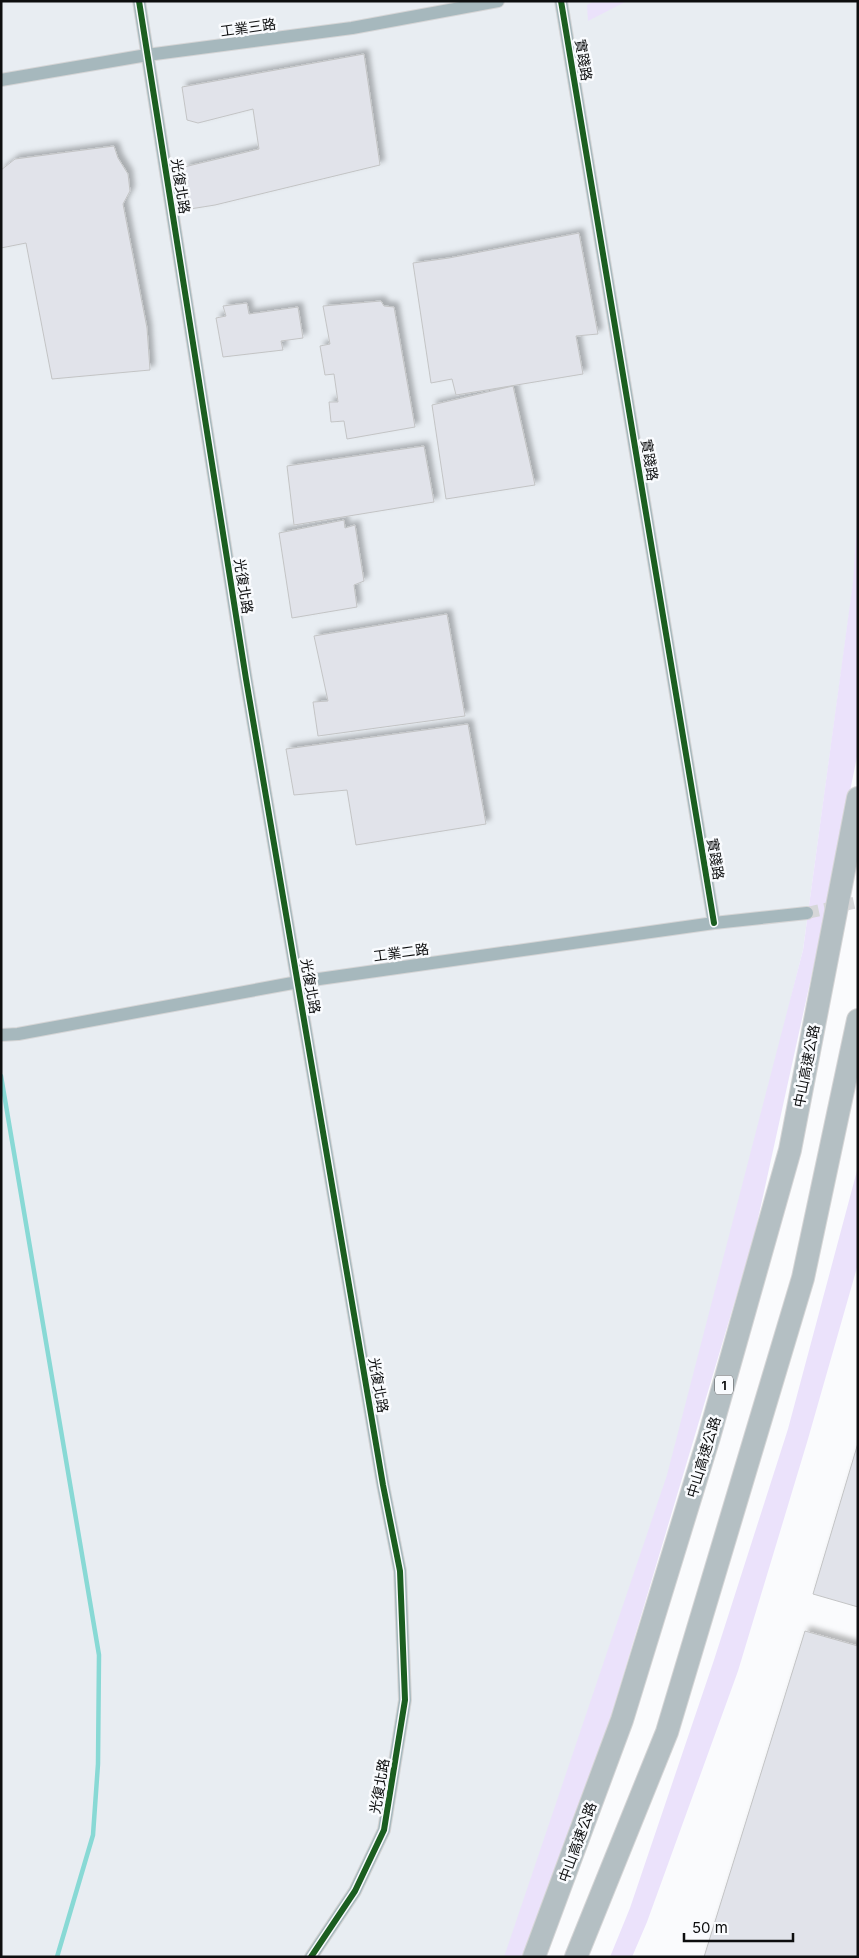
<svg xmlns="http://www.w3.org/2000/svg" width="859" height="1958" viewBox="0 0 859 1958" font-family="Inter,'Noto Sans TC',sans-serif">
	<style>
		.built { fill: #e8edf2 }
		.green { fill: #ebe2fb }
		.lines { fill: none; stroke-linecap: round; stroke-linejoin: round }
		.stream { stroke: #88d9d5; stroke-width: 4.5 }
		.building { fill: #e1e3ea; stroke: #c3c4c5; filter: url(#shadow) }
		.minor-tunnel { stroke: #d6d7d9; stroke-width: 12; stroke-dasharray: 12 6; stroke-linecap: butt }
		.minor-casing { stroke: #d5d5d6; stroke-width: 14 }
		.motorway-casing { stroke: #d5d5d6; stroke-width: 24 }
		.minor { stroke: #a6b8bd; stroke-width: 12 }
		.motorway { stroke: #b4bfc3; stroke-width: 22 }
		.cycleway-casing { stroke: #f9fbfe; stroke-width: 9 }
		.cycleway { stroke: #1b5e20; stroke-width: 6 }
		.labels { text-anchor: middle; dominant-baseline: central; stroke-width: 5; stroke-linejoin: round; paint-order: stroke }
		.shield { fill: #f9fbfe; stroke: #545557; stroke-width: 1 }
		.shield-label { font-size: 12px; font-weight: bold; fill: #0d0e0f }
		.street-label { font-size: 14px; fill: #0d0e0f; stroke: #f9fbfe }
	</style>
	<defs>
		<filter id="shadow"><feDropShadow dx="4.5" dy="-4.5" stdDeviation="2.5" flood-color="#0004"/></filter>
	</defs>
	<rect width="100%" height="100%" fill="#fafbfd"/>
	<path class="built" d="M1 1H858V549L803 950 661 1518 509 1957H1Z"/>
	<path class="green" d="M594 1H627L588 21 587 5Z
		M858 508V752L822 928 754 1237 610 1720 524 1957H504L667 1475 803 950 853 582Z
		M858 1167V1264L808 1439 738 1671 647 1922 632 1957H610L630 1908 714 1660 788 1429Z"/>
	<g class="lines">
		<path class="stream" d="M1 1076 99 1655 98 1764 93 1835 57 1957"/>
	</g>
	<path class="building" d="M364 54 380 165 215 205 190 209 184 167 259 149 253 109 198 123 187 120 182 87Z
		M114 146 118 158 128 174 130 191 123 204 147 328 150 370 52 379 26 243 1 248V170L15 159Z
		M579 233 598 334 576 336 583 374 456 395 452 379 431 383 413 263 449 258Z
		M381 301 384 306 394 307 415 427 347 439 344 421 331 422 329 402H338L334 374 325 375 320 346 330 344 323 306Z
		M247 303 249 314 298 307 303 338 281 341 283 350 223 357 216 318 226 316 223 306Z
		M513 386 535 485 446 499 432 405Z
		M424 446 434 502 294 525 287 466Z
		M344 520 345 528 355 525 364 581 354 585 357 607 292 618 279 533Z
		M447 614 465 716 318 736 313 702 328 701 314 636Z
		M468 724 486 824 356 845 347 790 294 795 286 749Z
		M858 1443V1607L813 1594Z
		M805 1631 858 1646V1957H704Z"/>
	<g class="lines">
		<path class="minor-tunnel" d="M807 913 858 902"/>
		<defs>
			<path id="minor" d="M139 1 246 679 383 1485 400 1571 405 1700 384 1830 355 1891 311 1957
				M561 1 714 923
				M1 80 147 55 352 28 498 1
				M1 1035 18 1034 298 982 714 923 807 913"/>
			<path id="motorway" d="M534 1957 622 1720 709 1437 790 1150 858 798
				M576 1957 667 1732 803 1278 858 1020"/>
		</defs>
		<use href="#minor" class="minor-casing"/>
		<use href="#motorway" class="motorway-casing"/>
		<use href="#minor" class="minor"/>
		<use href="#motorway" class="motorway"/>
		<defs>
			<path id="cycleway" d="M139 1 246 679 383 1485 400 1571 405 1700 384 1830 355 1891 311 1957
				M561 1 714 923"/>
		</defs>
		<use href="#cycleway" class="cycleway-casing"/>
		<use href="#cycleway" class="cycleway"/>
	</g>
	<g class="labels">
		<rect class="shield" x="715" y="1375.5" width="18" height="19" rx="4"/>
		<g class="shield-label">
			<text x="724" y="1385">1</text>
		</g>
		<g class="street-label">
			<text transform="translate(248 27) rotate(-8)">工業三路</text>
			<text transform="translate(584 60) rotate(81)">實踐路</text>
			<text transform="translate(181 186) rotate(81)">光復北路</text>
			<text transform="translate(650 460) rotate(81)">實踐路</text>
			<text transform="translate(244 586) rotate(81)">光復北路</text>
			<text transform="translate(716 859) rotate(81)">實踐路</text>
			<text transform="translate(401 952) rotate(-8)">工業二路</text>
			<text transform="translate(311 986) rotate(80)">光復北路</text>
			<text transform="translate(806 1066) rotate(-79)">中山高速公路</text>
			<text transform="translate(379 1385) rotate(80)">光復北路</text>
			<text transform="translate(703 1457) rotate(-73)">中山高速公路</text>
			<text transform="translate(379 1786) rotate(-80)">光復北路</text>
			<text transform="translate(577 1842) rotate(-70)">中山高速公路</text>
		</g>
	</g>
	<rect width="859" height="1958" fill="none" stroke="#0d0e0f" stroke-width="5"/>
	<path d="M684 1933v8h109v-8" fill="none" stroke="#0d0e0f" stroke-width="2.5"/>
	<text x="692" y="1933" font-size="15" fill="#0d0e0f" stroke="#f9fbfe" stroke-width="4" paint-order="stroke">50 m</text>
</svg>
